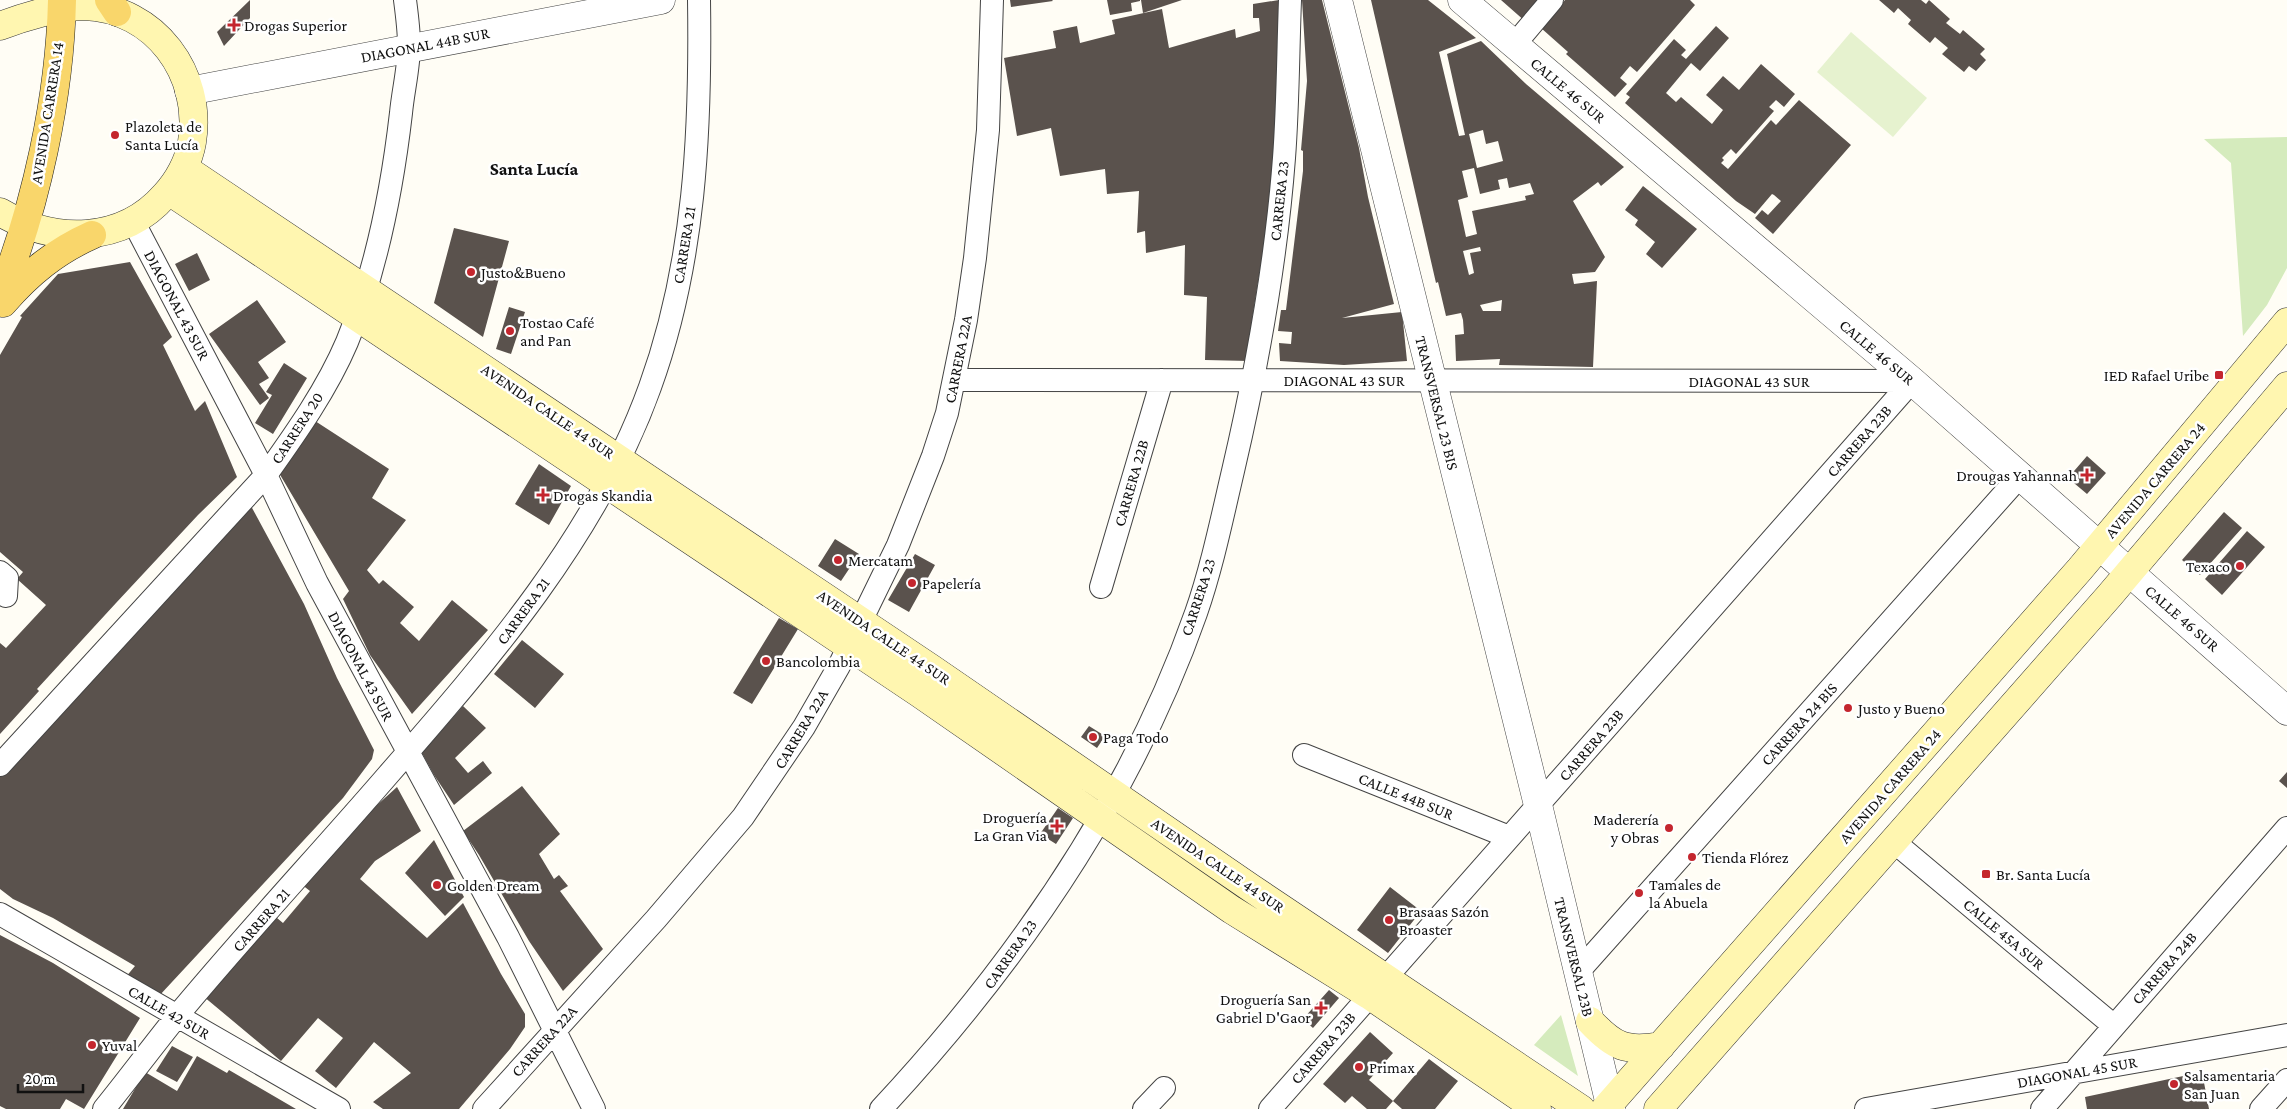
<svg xmlns="http://www.w3.org/2000/svg" width="2287" height="1109" viewBox="0 0 2287 1109" font-family="'Crimson Pro',serif">
	<style>
		.green { fill: #d5ebbd }
		.pitch { fill: #e6f2cf }
		.building { fill: #5a524d; fill-rule: evenodd }
		.lines { fill: none; stroke-linecap: round; stroke-linejoin: round }
		.minor-casing { stroke: #444; stroke-width: 24 }
		.tertiary-casing { stroke: #444; stroke-width: 29 }
		.secondary-casing { stroke: #333; stroke-width: 29 }
		.primary-casing { stroke: #222; stroke-width: 29 }
		.minor { stroke: #fff; stroke-width: 22 }
		.tertiary { stroke: #fff; stroke-width: 28 }
		.secondary { stroke: #fff6b0; stroke-width: 28 }
		.primary { stroke: #f9d66b; stroke-width: 28 }
		.poi-dot { fill: #c4262e; stroke: #fff; stroke-width: 2 }
		.labels { text-anchor: middle; dominant-baseline: central; stroke-width: 5; stroke-linejoin: round; paint-order: stroke }
		.poi-label { font-size: 16px; fill: #111; stroke: #fff; text-anchor: start }
		.street-label { font-size: 16px; fill: #111; stroke: #fff }
		.neighbourhood-label { font-size: 18px; font-weight: bold; fill: #111; stroke: #fff }
	</style>
	<rect width="100%" height="100%" fill="#fffdf5"/>
	<path class="green" d="M2287 137V268L2267 305 2243 336 2231 163 2204 139Z
		M1561 1015 1578 1076 1534 1045Z"/>
	<path class="pitch" d="M1851 32 1927 98 1893 137 1817 72Z"/>
	<path class="building" d="M250 0V18L224 46 217 32Z
		M1010 0H1052L1053 1 1011 7Z
		M1107 0H1140V1L1131 3 1132 11 1110 15Z
		M1141 0H1182L1143 13Z
		M1279 0 1276 122 1270 207 1252 320 1249 361 1205 360 1207 297 1184 295 1185 245 1146 253 1145 231 1137 233 1139 191 1107 194 1105 169 1060 176 1051 128 1017 136 1004 58 1056 48 1053 31 1077 26 1080 43 1115 34 1112 20 1162 9 1169 48 1235 29 1236 38 1260 31 1259 18H1253V4Z
		M1302 0H1322L1359 148 1368 197 1394 304 1342 318 1402 312 1407 361 1344 365 1280 361 1279 343 1291 344 1292 332 1278 331 1281 310H1286L1303 171V151L1301 150 1307 81Z
		M1371 0H1428L1476 38 1439 52 1459 136 1465 135 1447 54 1481 41 1526 84 1624 167 1601 186 1598 182 1573 201 1605 257 1595 272 1572 274 1574 284 1597 281 1593 367 1499 365 1500 359 1456 361 1455 335 1464 334 1463 320 1461 313 1446 316 1438 282 1436 283ZM1483 130 1486 144 1498 141 1503 161 1477 168 1469 134ZM1474 168 1480 194 1500 189 1498 180 1507 178 1509 188 1530 183 1534 194 1525 196 1526 200 1472 211 1477 234 1466 237 1458 200 1468 197 1462 171ZM1480 247 1481 251 1470 253 1474 273 1469 275 1463 251ZM1502 300 1501 311H1483L1480 305Z
		M1501 0H1545L1526 22Z
		M1565 0H1690L1695 5 1637 72 1630 66 1620 78 1627 84 1615 97 1566 54 1568 52 1541 28Z
		M1879 0H1921L1926 4 1929 0 1950 19 1946 23 1960 34 1963 30 1985 49 1980 54 1986 60 1976 71 1969 66 1964 72 1942 54 1948 48 1935 37 1930 43 1908 24 1911 20 1898 8 1894 13Z
		M1716 26 1729 38 1700 71 1691 63 1666 93 1676 102 1681 97 1712 124 1723 110 1706 95 1723 76 1739 90 1761 64 1795 94 1784 107 1776 100 1769 107 1774 111 1736 154 1731 149 1722 158 1724 160 1721 163 1728 169 1771 120 1776 125 1799 100 1851 145 1773 234 1755 218 1762 210 1768 215 1781 201 1774 195 1772 194 1755 214 1736 201 1625 103 1630 97 1626 94 1674 39 1686 50 1681 55 1686 59Z
		M1643 186 1697 229 1662 268 1646 254 1655 242 1635 225 1638 220 1625 210Z
		M454 228 509 241 483 337 434 303Z
		M197 253 210 280 189 291 175 264Z
		M130 262 172 337 163 345 195 411 205 401 237 477 198 515 116 603 37 689 39 691 0 734V643L6 648 46 605 17 579 23 572 0 552V355L22 317 20 316 58 274Z
		M257 300 286 342 258 362 269 378 259 384 269 398 260 405 209 334Z
		M509 307 525 312 511 354 496 349Z
		M284 363 307 378 273 434 255 423 272 395 266 392Z
		M312 419 389 469 372 498 406 520 367 570 379 584 383 580 414 607 400 623 419 641 452 600 488 630 412 714 370 655 343 599 349 591 279 473Z
		M2087 456 2106 473 2087 494 2068 478Z
		M539 464 571 486 549 525 515 504Z
		M251 506 304 604 337 678 374 750 372 759 343 798 159 996 125 978 135 966 53 918 13 899 0 889V774Z
		M2224 512 2242 528 2200 575 2182 560Z
		M2247 531 2265 547 2222 595 2205 579Z
		M835 539 859 554 841 581 818 566Z
		M915 554 935 565 909 612 888 600Z
		M779 618 798 629 752 704 733 693Z
		M522 640 564 674 535 708 494 674Z
		M463 706 486 728 455 758 468 773 483 761 492 773 454 805 434 775 422 753Z
		M1089 726 1105 736 1097 748 1081 737Z
		M2287 772V788L2279 781Z
		M522 786 560 834 539 854 554 879 559 875 568 886 560 891 603 949 563 991 529 941 479 855 463 831Z
		M397 787 421 831 375 861 360 879 427 938 463 903 501 974 525 1014V1027L510 1049 459 1109H383L373 1102 411 1073 374 1042 336 1088 315 1071 343 1038 318 1018 281 1061 203 996 271 913 283 923 310 891 301 884 344 835Z
		M1058 808 1073 818 1056 844 1040 834Z
		M434 840 464 897 445 916 405 873Z
		M1390 887 1421 911 1388 953 1357 930Z
		M0 935 53 963 140 1018 84 1109 66 1099 60 1109H6L0 1106Z
		M1329 990 1339 998 1313 1028 1303 1019Z
		M1370 1032 1393 1053 1369 1080 1393 1101 1386 1109H1367L1352 1096 1345 1103 1323 1084Z
		M172 1046 193 1057 177 1082 156 1071Z
		M197 1056 227 1073 229 1070 296 1109H123L145 1072 177 1091Z
		M1429 1059 1458 1081 1435 1109H1402L1393 1101Z
		M2202 1072 2209 1109H2087L2085 1097Z"/>
	<g class="lines">
		<defs>
			<path id="minor" d="M1514 45 1552 0
				M133 221 266 475 317 583 508 937 594 1109
				M955 380 1912 381
				M0 572 7 578 6 596
				M1101 587 1162 380
				M1304 755 1509 837
				M0 765 266 475C296 433 327 389 347 342 377 269 392 191 401 113 403 91 409 68 409 45 409 30 407 15 405 0
				M1893 841 2114 1026
				M0 914 339 1109
				M1578 972 2020 476
				M104 1109C129 1078 152 1047 177 1016 245 934 318 856 388 775 490 658 597 535 650 387 695 263 701 131 699 0
				M484 1109 656 919 743 817 804 727 839 666 898 545 933 456 947 413 966 320 975 258 988 130 992 0
				M881 1109C1014 966 1131 798 1196 613 1212 567 1222 518 1233 471 1257 368 1276 264 1284 158 1288 106 1288 53 1290 0
				M1144 1109 1164 1088
				M1270 1109 1912 381
				M1866 1109 2287 1035
				M2042 1109 2287 828
				M2261 1109 2287 1080"/>
			<path id="tertiary" d="M1338 0 1538 805 1611 1109
				M1462 0 1912 381 2287 711
				M189 91 661 0"/>
			<path id="secondary" d="M0 26C23 17 60 6 84 6 155 8 203 74 192 142 189 161 178 181 165 195 122 244 54 244 0 212
				M184 168 932 669 1251 888 1581 1109
				M169 191 919 693 1232 910 1369 995 1537 1109
				M1590 1021C1614 1047 1626 1052 1661 1046
				M1605 1109 2080 569 2287 322
				M1658 1109 2110 595 2287 386"/>
			<path id="primary" d="M109 0 117 12
				M0 296C36 206 60 97 62 0
				M3 303C29 273 56 251 92 235"/>
		</defs>
		<use href="#minor" class="minor-casing"/>
		<use href="#tertiary" class="tertiary-casing"/>
		<use href="#secondary" class="secondary-casing"/>
		<use href="#primary" class="primary-casing"/>
		<use href="#minor" class="minor"/>
		<use href="#tertiary" class="tertiary"/>
		<use href="#secondary" class="secondary"/>
		<use href="#primary" class="primary"/>
	</g>
	<g class="poi-dot">
		<path d="M231.5 17.5h5v5h5v5h-5v5h-5v-5h-5v-5h5z"/>
		<circle cx="115" cy="135" r="5"/>
		<circle cx="471" cy="272" r="5"/>
		<circle cx="510" cy="331" r="5"/>
		<rect x="2214" y="370" width="10" height="10" rx="2.5"/>
		<path d="M2084.5 467.5h5v5h5v5h-5v5h-5v-5h-5v-5h5z"/>
		<path d="M540.5 487.5h5v5h5v5h-5v5h-5v-5h-5v-5h5z"/>
		<circle cx="838" cy="560" r="5"/>
		<circle cx="2240" cy="566" r="5"/>
		<circle cx="912" cy="583" r="5"/>
		<circle cx="766" cy="661" r="5"/>
		<circle cx="1848" cy="708" r="5"/>
		<circle cx="1093" cy="737" r="5"/>
		<path d="M1054.5 818.5h5v5h5v5h-5v5h-5v-5h-5v-5h5z"/>
		<circle cx="1669" cy="828" r="5"/>
		<circle cx="1692" cy="857" r="5"/>
		<rect x="1981" y="869" width="10" height="10" rx="2.5"/>
		<circle cx="437" cy="885" r="5"/>
		<circle cx="1639" cy="893" r="5"/>
		<circle cx="1389" cy="920" r="5"/>
		<path d="M1318.5 1000.5h5v5h5v5h-5v5h-5v-5h-5v-5h5z"/>
		<circle cx="92" cy="1045" r="5"/>
		<circle cx="1359" cy="1067" r="5"/>
		<circle cx="2174" cy="1084" r="5"/>
	</g>
	<g class="labels">
		<g class="poi-label">
			<text x="244" y="25">Drogas Superior</text>
			<text x="125" y="126">Plazoleta de<tspan x="125" dy="18">Santa Lucía</tspan></text>
			<text x="481" y="272">Justo&amp;Bueno</text>
			<text x="520" y="322">Tostao Café<tspan x="520" dy="18">and Pan</tspan></text>
			<text x="2209" y="375" text-anchor="end">IED Rafael Uribe</text>
			<text x="2077" y="475" text-anchor="end">Drougas Yahannah</text>
			<text x="553" y="495">Drogas Skandia</text>
			<text x="848" y="560">Mercatam</text>
			<text x="2230" y="566" text-anchor="end">Texaco</text>
			<text x="922" y="583">Papelería</text>
			<text x="776" y="661">Bancolombia</text>
			<text x="1858" y="708">Justo y Bueno</text>
			<text x="1103" y="737">Paga Todo</text>
			<text x="1047" y="817" text-anchor="end">Droguería<tspan x="1047" dy="18">La Gran Via</tspan></text>
			<text x="1659" y="819" text-anchor="end">Maderería<tspan x="1659" dy="18">y Obras</tspan></text>
			<text x="1702" y="857">Tienda Flórez</text>
			<text x="1996" y="874">Br. Santa Lucía</text>
			<text x="1649" y="884">Tamales de<tspan x="1649" dy="18">la Abuela</tspan></text>
			<text x="447" y="885">Golden Dream</text>
			<text x="1399" y="911">Brasaas Sazón<tspan x="1399" dy="18">Broaster</tspan></text>
			<text x="1311" y="999" text-anchor="end">Droguería San<tspan x="1311" dy="18">Gabriel D'Gaor</tspan></text>
			<text x="102" y="1045">Yuval</text>
			<text x="1369" y="1067">Primax</text>
			<text x="2184" y="1075">Salsamentaria<tspan x="2184" dy="18">San Juan</tspan></text>
		</g>
		<g class="street-label">
			<text transform="translate(425 45) rotate(-11)">DIAGONAL 44B SUR</text>
			<text transform="translate(1568 90) rotate(40)">CALLE 46 SUR</text>
			<text transform="translate(47 113) rotate(-81)">AVENIDA CARRERA 14</text>
			<text transform="translate(1279 201) rotate(-84)">CARRERA 23</text>
			<text transform="translate(684 245) rotate(-81)">CARRERA 21</text>
			<text transform="translate(177 305) rotate(62)">DIAGONAL 43 SUR</text>
			<text transform="translate(1877 352) rotate(40)">CALLE 46 SUR</text>
			<text transform="translate(958 359) rotate(-79)">CARRERA 22A</text>
			<text x="1344" y="380">DIAGONAL 43 SUR</text>
			<text x="1749" y="381">DIAGONAL 43 SUR</text>
			<text transform="translate(1437 403) rotate(76)">TRANSVERSAL 23 BIS</text>
			<text transform="translate(548 411) rotate(34)">AVENIDA CALLE 44 SUR</text>
			<text transform="translate(297 428) rotate(-57)">CARRERA 20</text>
			<text transform="translate(1859 441) rotate(-49)">CARRERA 23B</text>
			<text transform="translate(2155 480) rotate(-50)">AVENIDA CARRERA 24</text>
			<text transform="translate(1131 483) rotate(-74)">CARRERA 22B</text>
			<text transform="translate(1198 597) rotate(-72)">CARRERA 23</text>
			<text transform="translate(523 611) rotate(-54)">CARRERA 21</text>
			<text transform="translate(2182 618) rotate(41)">CALLE 46 SUR</text>
			<text transform="translate(884 637) rotate(34)">AVENIDA CALLE 44 SUR</text>
			<text transform="translate(361 666) rotate(62)">DIAGONAL 43 SUR</text>
			<text transform="translate(1799 724) rotate(-48)">CARRERA 24 BIS</text>
			<text transform="translate(801 729) rotate(-59)">CARRERA 22A</text>
			<text transform="translate(1591 745) rotate(-49)">CARRERA 23B</text>
			<text transform="translate(1890 786) rotate(-49)">AVENIDA CARRERA 24</text>
			<text transform="translate(1406 796) rotate(22)">CALLE 44B SUR</text>
			<text transform="translate(1218 865) rotate(34)">AVENIDA CALLE 44 SUR</text>
			<text transform="translate(261 920) rotate(-49)">CARRERA 21</text>
			<text transform="translate(2004 934) rotate(40)">CALLE 45A SUR</text>
			<text transform="translate(1010 954) rotate(-55)">CARRERA 23</text>
			<text transform="translate(1574 957) rotate(76)">TRANSVERSAL 23B</text>
			<text transform="translate(2164 968) rotate(-49)">CARRERA 24B</text>
			<text transform="translate(169 1012) rotate(30)">CALLE 42 SUR</text>
			<text transform="translate(544 1041) rotate(-48)">CARRERA 22A</text>
			<text transform="translate(1323 1048) rotate(-49)">CARRERA 23B</text>
			<text transform="translate(2077 1072) rotate(-10)">DIAGONAL 45 SUR</text>
		</g>
		<g class="neighbourhood-label">
			<text x="534" y="169">Santa Lucía</text>
		</g>
	</g>
	<path d="M18 1084v8h65v-8" fill="none" stroke="#111111" stroke-width="2.5"/>
	<text x="25" y="1084" font-size="15" fill="#111111" stroke="#ffffff" stroke-width="4" paint-order="stroke">20 m</text>
</svg>
